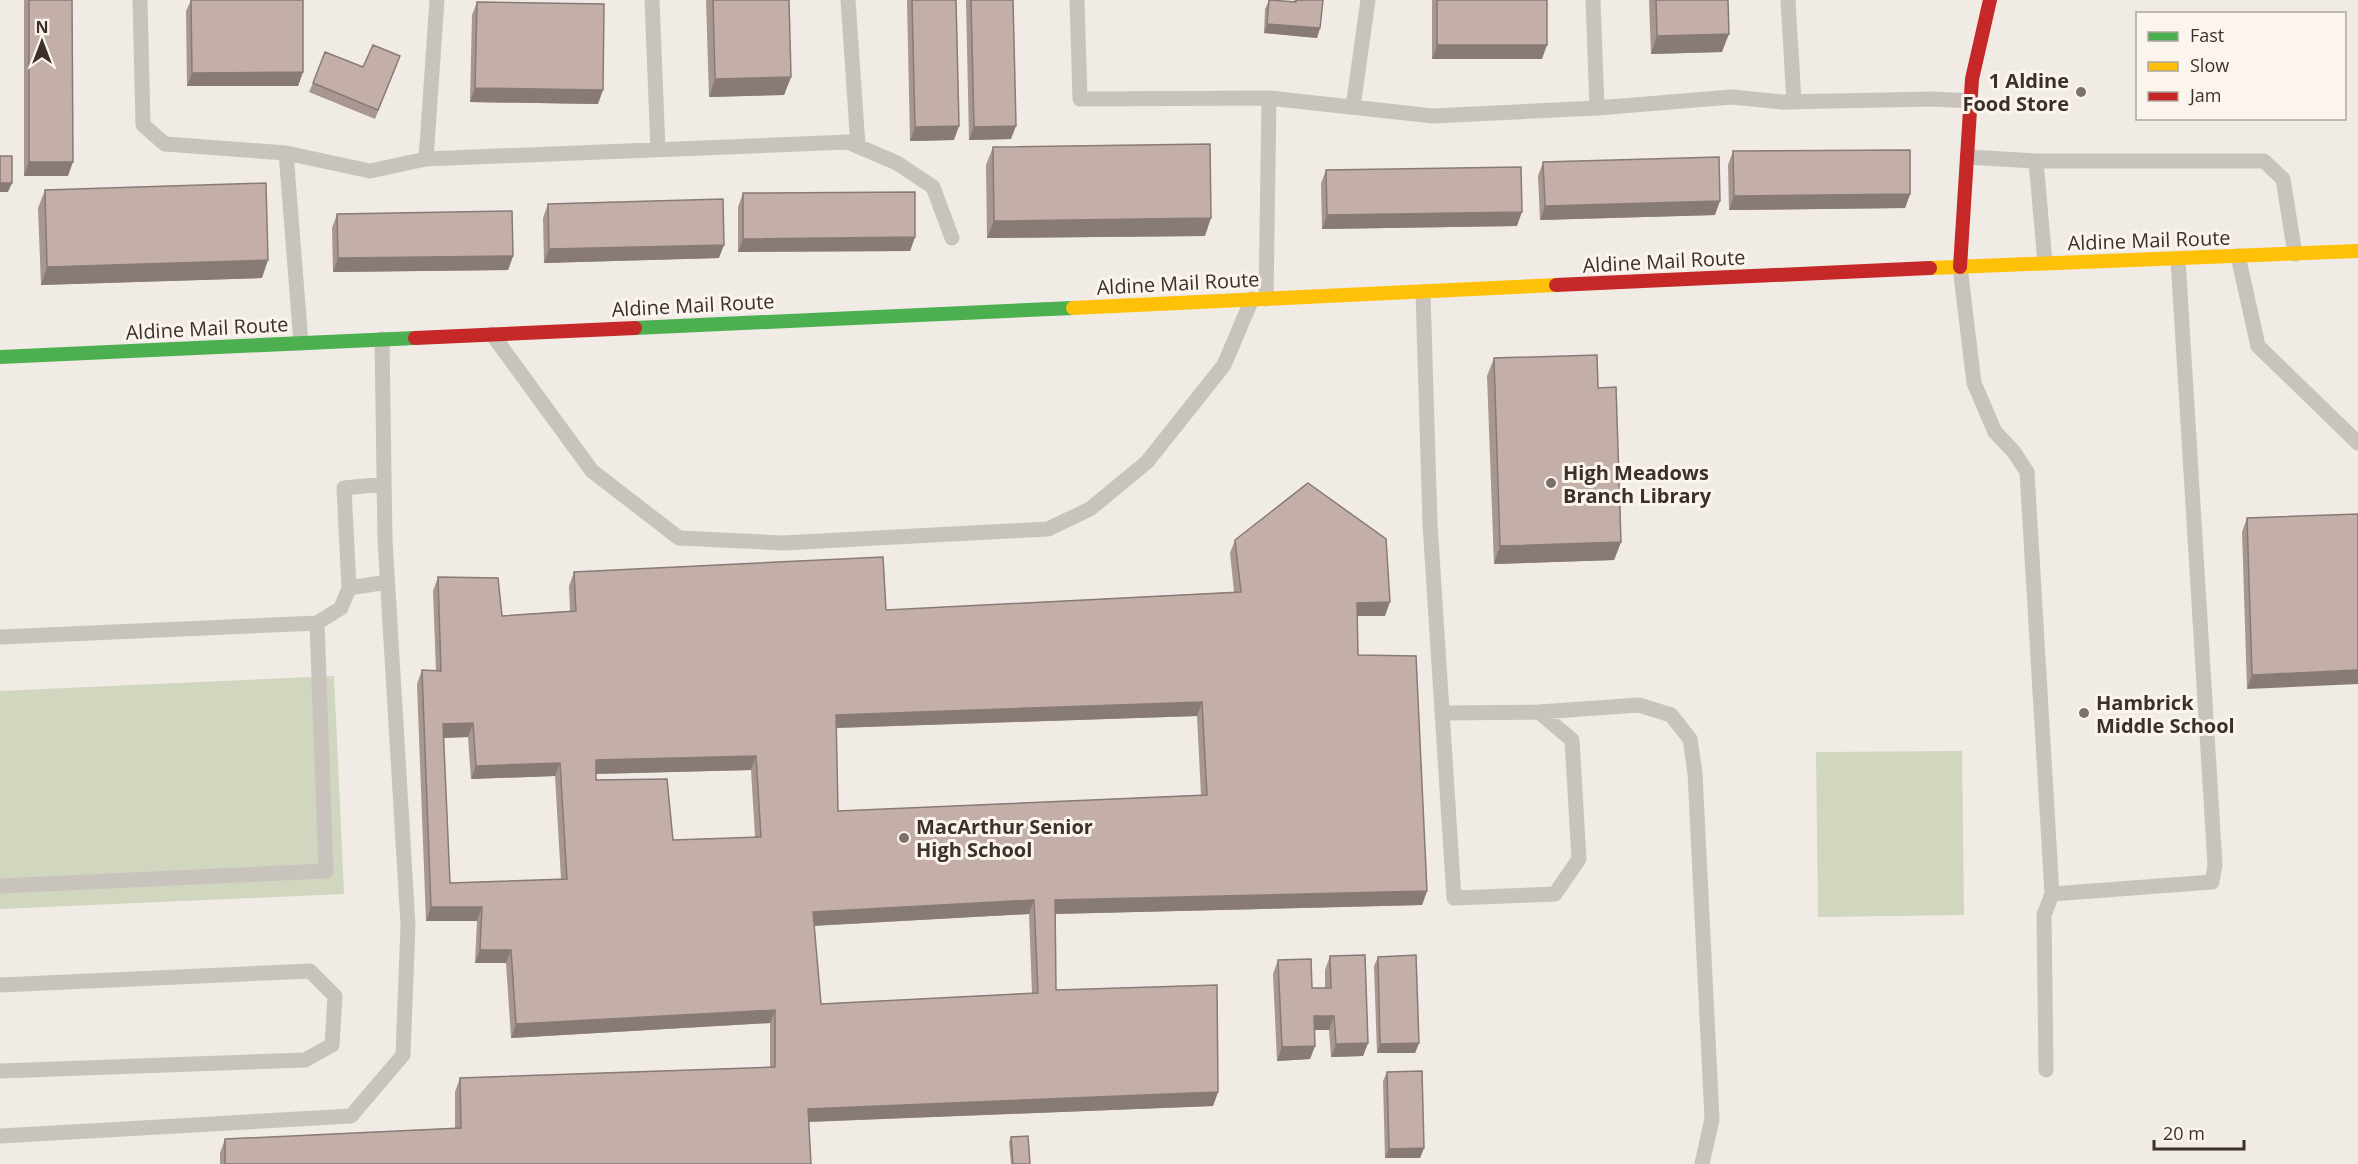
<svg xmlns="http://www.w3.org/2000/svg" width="2358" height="1164" viewBox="0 0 2358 1164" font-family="'Open Sans',sans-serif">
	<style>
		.green { fill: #d1d6bf }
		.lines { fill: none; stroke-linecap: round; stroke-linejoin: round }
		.lane { stroke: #c9c3be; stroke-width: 15 }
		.fast { stroke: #4caf50; stroke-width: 14 }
		.slow { stroke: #ffc107; stroke-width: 14 }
		.jam { stroke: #c62828; stroke-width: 14 }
		.wall { fill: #a89690; fill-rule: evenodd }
		.shaded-wall { fill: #887a75 }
		.building { fill: #c3afa7; stroke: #887a75; stroke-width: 1.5; fill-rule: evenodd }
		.poi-dot { fill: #7a716c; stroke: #fbf5ee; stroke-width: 2 }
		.labels { text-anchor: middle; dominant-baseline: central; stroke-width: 6; stroke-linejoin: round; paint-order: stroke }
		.poi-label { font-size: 20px; font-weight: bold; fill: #3b302b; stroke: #fbf5ee; text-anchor: start }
		.street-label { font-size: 20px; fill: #3b302b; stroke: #fbf5ee }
	</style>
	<rect width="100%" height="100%" fill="#f0ebe5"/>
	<path class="green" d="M334 676 344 894 0 909V691Z
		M1962 751 1964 915 1818 917 1816 752Z"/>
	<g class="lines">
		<path class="lane" d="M140 0 143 125 165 144 286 153 301 343
			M652 0 658 150
			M848 0 858 146
			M1077 0 1080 99 1269 98 1433 116 1597 108 1732 97 1782 102 1933 99 1971 101
			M1593 0 1597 108
			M1788 0 1794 102
			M1353 107 1368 0
			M286 153 370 171 426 159 437 0
			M1967 157 2036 161H2264L2283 179 2295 254
			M426 159 848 142 897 163 933 187 952 238
			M2036 161 2045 263
			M2238 256 2258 346 2358 443
			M1960 267 1974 383 1995 432 2014 452 2027 472 2052 894 2044 915 2046 1070
			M1423 292 1430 524 1454 898 1555 894 1579 859 1572 740 1539 712 1442 713
			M1266 299 1269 98
			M492 334 592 471 679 538 783 543 1048 529 1090 509 1147 462 1224 365 1252 299
			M349 588 344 488 384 484
			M317 623 341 608 349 588 387 582
			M0 637 317 623 326 871 0 886
			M1539 712 1639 705 1671 715 1690 739 1695 773 1712 1119 1702 1164
			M2052 894 2212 882 2215 865 2178 259
			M0 985 310 971 335 996 332 1045 305 1060 0 1071
			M0 1136 351 1116 403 1055 408 925 385 540 382 339"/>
		<path class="fast" d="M635 328 1073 308
			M0 357 415 338"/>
		<path class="slow" d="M1930 268 2358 251
			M1073 308 1556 285"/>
		<path class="jam" d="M1960 267 1972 79 1990 0
			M1556 285 1930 268
			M415 338 635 328"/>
	</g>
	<path class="wall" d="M24 0H72L68 176H24Z
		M191 0H303V72L298 86H187L186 11Z
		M706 0H789L791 77 784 95 709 97Z
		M907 0H956L954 140 910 141Z
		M966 0H1013L1011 139 969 140Z
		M1269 0 1294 2V0H1323L1320 28 1317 38 1264 33 1265 9Z
		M1432 0H1547L1542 59H1432Z
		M1649 0H1728L1722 52 1651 54Z
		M477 2 598 104 470 102 472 15Z
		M397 65 375 119 309 92 313 83 363 67Z
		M993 147 1205 236 987 238 986 165Z
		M1733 151 1910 194 1905 208 1729 210 1728 165Z
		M1543 162 1715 215 1540 220 1538 176Z
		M1326 170 1517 226 1322 229 1321 183Z
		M45 190 262 278 41 285 38 208Z
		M743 193 915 237 910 251 738 252V207Z
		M548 204 719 258 544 263 543 218Z
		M337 214 513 256 508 270 333 272 332 228Z
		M1494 358 1598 388 1621 542 1614 560 1494 564 1487 376Z
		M2358 514 2247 689 2242 532 2247 518Z
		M1235 540 1385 616H1358V655L1427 891 1422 905 1055 914 1056 990 1218 1092 1213 1106 809 1122 811 1164H220V1153L225 1139 455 1129V1092L460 1078 770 1067V1023L511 1038 506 963H475L477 921H426L417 684 422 670 436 671 433 591 438 577 502 616 570 611 569 586 574 572 886 610 1234 592 1230 553ZM1197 716 1201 795 838 811 836 728ZM468 737 471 779 555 776 561 879 450 883 443 738ZM751 770 755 837 673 840 596 780V774ZM1029 914 1032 993 821 1004 814 926Z
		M1330 956 1368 1043 1363 1056 1331 1057 1329 1030H1315V1046L1310 1059 1277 1061 1273 974 1278 960 1312 988H1325V970Z
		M1378 957 1419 1043 1415 1053H1377L1374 966Z
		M1387 1072 1424 1148 1420 1158H1385L1383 1081Z
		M1011 1137 1030 1164H1011L1009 1142Z"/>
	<path class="shaded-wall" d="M1267 24 1320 28 1317 38 1264 33Z
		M1729 34 1722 52 1651 54 1657 36Z
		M1437 45H1547L1542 59H1432Z
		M303 72 298 86H187L192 73Z
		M791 77 784 95 709 97 715 79Z
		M475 88 603 90 598 104 470 102Z
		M959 126 954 140 910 141 915 127Z
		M1016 126 1011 139 969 140 974 127Z
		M29 162H73L68 176H24Z
		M0 183H12L8 192H0Z
		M1910 194 1905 208 1729 210 1734 196Z
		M1720 201 1715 215 1540 220 1545 206Z
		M1522 212 1517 226 1322 229 1327 215Z
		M1211 218 1205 236 987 238 994 221Z
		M915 237 910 251 738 252 743 239Z
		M724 245 719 258 544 263 549 249Z
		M513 256 508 270 333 272 338 258Z
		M268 260 262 278 41 285 47 267Z
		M1621 542 1614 560 1494 564 1500 546Z
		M1390 602 1385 616H1352L1357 603Z
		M2358 670V684L2247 689 2252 675Z
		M1202 702 1197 716 831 728 836 715Z
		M473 723 468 737 438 738 443 724Z
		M756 756 751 770 591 774 596 760Z
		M560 763 555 776 471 779 476 766Z
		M1427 891 1422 905 1050 914 1055 900Z
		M1034 900 1029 914 808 926 813 912Z
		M431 907H482L477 921H426Z
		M480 950H511L506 963H475Z
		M775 1010 770 1023 511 1038 516 1024Z
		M1314 1016H1334L1329 1030H1309Z
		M1368 1043 1363 1056 1331 1057 1336 1044Z
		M1419 1043 1415 1053H1377L1380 1044Z
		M1315 1046 1310 1059 1277 1061 1282 1047Z
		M1218 1092 1213 1106 803 1122 808 1109Z
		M1424 1148 1420 1158H1385L1389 1149Z"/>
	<path class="building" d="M29 0H72L73 162H29Z
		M191 0H303V72L192 73Z
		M713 0H789L791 77 715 79Z
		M912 0H956L959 126 915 127Z
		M971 0H1013L1016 126 974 127Z
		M1269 0 1296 2 1297 0H1323L1320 28 1267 24Z
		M1437 0H1547V45H1437Z
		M1656 0H1728L1729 34 1657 36Z
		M477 2 604 4 603 90 475 88Z
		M373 45 400 56 378 110 313 83 325 52 363 67Z
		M1210 144 1211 218 994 221 993 147Z
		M1910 150V194L1734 196 1733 151Z
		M0 156H12V183H0Z
		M1719 157 1720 201 1545 206 1543 162Z
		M1521 167 1522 212 1327 215 1326 170Z
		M266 183 268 260 47 267 45 190Z
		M915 192V237L743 239V193Z
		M723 199 724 245 549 249 548 204Z
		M512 211 513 256 338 258 337 214Z
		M1597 355 1598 388 1616 387 1621 542 1500 546 1494 358Z
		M1308 483 1386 539 1390 602 1357 603 1358 655 1416 656 1427 891 1055 900 1056 990 1217 985 1218 1092 808 1109 811 1164H225V1139L461 1128 460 1078 775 1067V1010L516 1024 511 950H480L482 907H431L422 670 441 671 438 577 498 578 502 616 576 611 574 572 883 557 886 610 1241 592 1235 540ZM1202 702 1207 795 838 811 836 715ZM473 723 476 766 560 763 567 879 450 883 443 724ZM756 756 761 837 673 840 667 779 596 780V760ZM1034 900 1038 993 821 1004 813 912Z
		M2358 514V670L2252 675 2247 518Z
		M1365 955 1368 1043 1336 1044 1334 1016H1314L1315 1046 1282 1047 1278 960 1311 959 1312 988H1331L1330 956Z
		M1416 955 1419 1043 1380 1044 1378 957Z
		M1422 1071 1424 1148 1389 1149 1387 1072Z
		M1028 1136 1030 1164H1013L1011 1137Z"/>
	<g class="poi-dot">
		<circle cx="2081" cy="92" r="6"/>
		<circle cx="1551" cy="483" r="6"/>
		<circle cx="2084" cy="713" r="6"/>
		<circle cx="904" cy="838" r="6"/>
	</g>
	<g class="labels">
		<g class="poi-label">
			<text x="2069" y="80" text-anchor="end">1 Aldine<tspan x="2069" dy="23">Food Store</tspan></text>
			<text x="1563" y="472">High Meadows<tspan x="1563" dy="23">Branch Library</tspan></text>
			<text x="2096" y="702">Hambrick<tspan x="2096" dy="23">Middle School</tspan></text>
			<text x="916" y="826">MacArthur Senior<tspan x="916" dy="23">High School</tspan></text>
		</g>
		<g class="street-label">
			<text transform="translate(2149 240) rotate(-2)">Aldine Mail Route</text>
			<text transform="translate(1664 261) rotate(-3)">Aldine Mail Route</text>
			<text transform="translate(1178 283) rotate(-3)">Aldine Mail Route</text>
			<text transform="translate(693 305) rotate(-3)">Aldine Mail Route</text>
			<text transform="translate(207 328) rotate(-3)">Aldine Mail Route</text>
		</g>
	</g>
	<rect x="2136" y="12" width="210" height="108" fill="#fbf5ee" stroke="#aea6a0" stroke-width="1.5"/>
	<rect x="2148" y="32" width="30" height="9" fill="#4caf50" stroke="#aea6a0" stroke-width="1.5"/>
	<text x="2190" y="42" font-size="18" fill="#3b302b">Fast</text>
	<rect x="2148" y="62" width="30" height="9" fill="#ffc107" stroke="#aea6a0" stroke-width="1.5"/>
	<text x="2190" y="72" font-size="18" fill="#3b302b">Slow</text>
	<rect x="2148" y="92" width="30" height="9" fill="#c62828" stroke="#aea6a0" stroke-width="1.5"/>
	<text x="2190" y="102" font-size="18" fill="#3b302b">Jam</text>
	<g transform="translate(42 42)" stroke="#fbf5ee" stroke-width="4.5" paint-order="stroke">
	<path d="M0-4.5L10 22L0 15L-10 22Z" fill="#3b302b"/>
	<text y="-9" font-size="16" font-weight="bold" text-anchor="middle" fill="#3b302b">N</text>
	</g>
	<path d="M2154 1140v9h90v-9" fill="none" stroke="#3b302b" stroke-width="3"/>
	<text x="2163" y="1140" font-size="18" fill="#3b302b" stroke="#fbf5ee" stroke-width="4.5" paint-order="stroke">20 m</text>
</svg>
